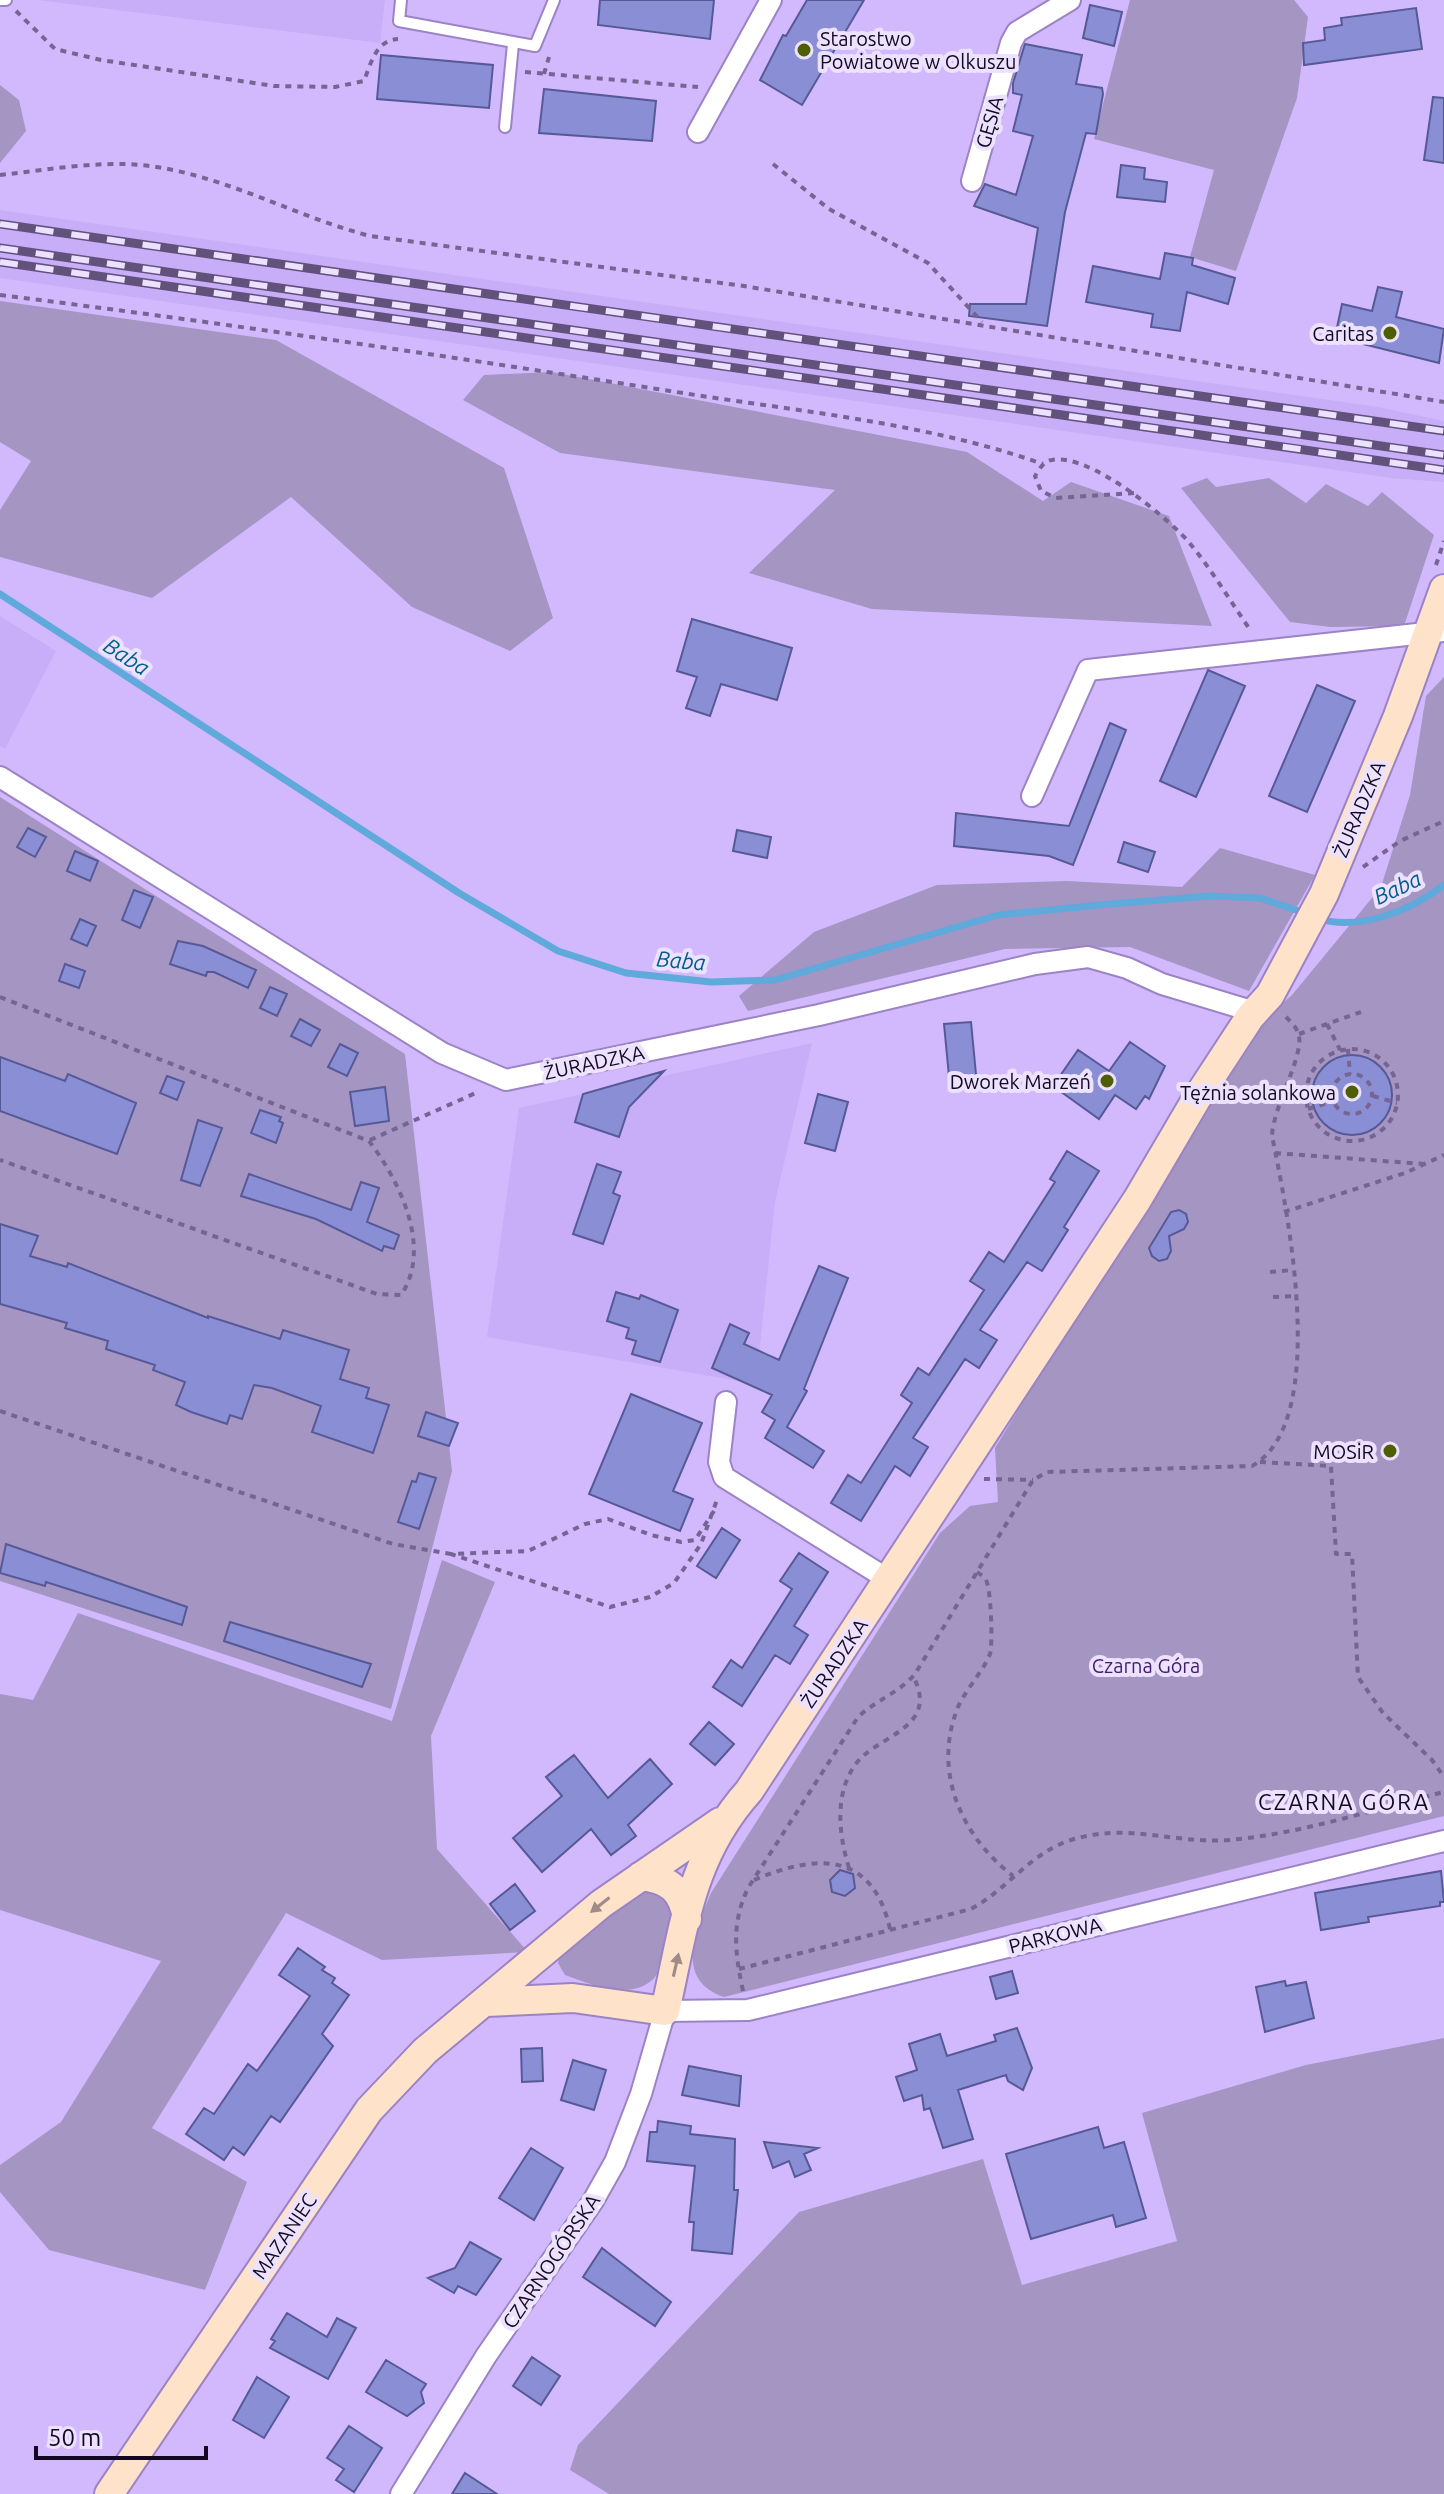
<svg xmlns="http://www.w3.org/2000/svg" width="1444" height="2494" viewBox="0 0 1444 2494" font-family="Ubuntu,sans-serif">
	<style>
		.built { fill: #c8adf8 }
		.green { fill: #a595c2 }
		.lines { fill: none; stroke-linecap: round; stroke-linejoin: round }
		.stream { stroke: #60a9db; stroke-width: 7 }
		.building { fill: #8a8fd5; stroke: #575997; stroke-width: 2 }
		.lane-casing { stroke: #9b83c5; stroke-width: 14 }
		.street-casing { stroke: #9b83c5; stroke-width: 24 }
		.secondary-casing { stroke: #9b83c5; stroke-width: 32 }
		.path { stroke: #766493; stroke-width: 4; stroke-dasharray: 6 6; stroke-linecap: butt }
		.lane { stroke: #fff; stroke-width: 10 }
		.street { stroke: #fff; stroke-width: 20 }
		.secondary { stroke: #fee3ca; stroke-width: 28 }
		.rail-casing { stroke: #61517b; stroke-width: 9 }
		.rail { stroke: #ece2ff; stroke-width: 6; stroke-dasharray: 18; stroke-linecap: butt }
		.oneway { fill: #a08b86 }
		.poi-dot { fill: #4e5e00; stroke: #ece2ff; stroke-width: 3 }
		.labels { text-anchor: middle; dominant-baseline: central; stroke-width: 8; stroke-linejoin: round; paint-order: stroke }
		.poi-label { font-size: 20px; fill: #12081f; stroke: #ece2ff; text-anchor: end }
		.street-label { font-size: 20px; fill: #12081f; stroke: #ece2ff }
		.park-label { font-size: 20px; fill: #431c6e; stroke: #ece2ff }
		.water-label { font-size: 22px; font-style: italic; fill: #005e8d; stroke: #ece2ff }
		.neighbourhood-label { font-size: 22px; letter-spacing: 2px; fill: #12081f; stroke: #ece2ff }
	</style>
	<rect width="100%" height="100%" fill="#d2b9fe"/>
	<path class="built" d="M38 0H385L380 43Z
		M0 210 1378 407 1444 421V482L1391 478 0 278Z
		M0 616 56 651 5 749 0 746Z
		M812 1043 775 1202 756 1384 487 1337 519 1108Z"/>
	<path class="green" d="M1130 0H1294L1308 17 1297 98 1236 271 1190 257 1214 170 1094 139Z
		M0 85 19 100 26 131 0 163Z
		M0 301 276 340 504 468 553 618 510 651 412 607 291 497 152 598 0 557V510L31 461 0 442Z
		M552 372 967 452 1043 501 1071 482 1169 516 1212 626 872 609 749 573 835 490 560 453 463 400 484 375Z
		M1207 478 1216 487 1269 478 1306 503 1326 484 1368 506 1382 492 1434 535 1404 626 1330 627 1290 622 1181 488Z
		M1444 677V1816L724 1997C673 1980 696 1929 711 1893L940 1533 970 1506 998 1502 995 1448 1124 1237 1268 1016 1292 995 1381 887 1410 795 1426 696Z
		M0 797 405 1054 452 1471 391 1709 0 1581Z
		M1220 848 1315 875 1249 991 1130 947 1005 949 748 1011 739 996 814 932 937 885 1067 881 1182 887Z
		M442 1560 495 1582 431 1736 437 1849 528 1952 382 1960 286 1913 152 2128 247 2182 205 2290 49 2250 0 2192V2165L61 2122 161 1961 0 1910V1694L33 1700 78 1613 392 1721Z
		M657 1888 671 1894 676 1944C669 1954 661 1973 651 1981 628 2000 589 1984 565 1975L558 1963 560 1950 628 1894Z
		M1444 2038V2494H609L570 2470 578 2445 799 2212 983 2159 1022 2285 1177 2241 1142 2113 1306 2065Z"/>
	<g class="lines">
		<path class="stream" d="M0 594 459 893 558 951 626 973 711 982 775 980 998 915 1110 904 1210 896 1260 898 1305 913
			M1316 918C1358 932 1410 911 1444 885"/>
	</g>
	<path class="building" d="M600 0H714L710 39 598 25Z
		M807 0H864L802 105 760 80 783 35 786 36Z
		M1090 5 1122 12 1114 46 1083 38Z
		M1416 8 1422 49 1304 65 1303 43 1325 40 1324 28 1342 25 1341 18Z
		M1025 44 1082 55 1076 84 1102 88 1103 94 1096 134 1086 133 1065 212 1047 326 969 316 970 304H1026L1038 228 974 206 985 184 1016 195 1033 136 1013 131 1022 95 1013 93V83Z
		M381 55 493 65 489 108 377 99Z
		M544 89 656 101 652 141 539 133Z
		M1433 97 1444 98V163L1424 160Z
		M1121 165 1145 168 1144 179 1167 182 1165 202 1117 197Z
		M1165 253 1193 258 1192 265 1235 278 1228 304 1187 292 1180 331 1151 327 1153 314 1086 302 1093 266 1160 279Z
		M1378 287 1402 292 1396 317 1444 329 1439 363 1335 337 1342 304 1372 311Z
		M692 619 792 648 777 700 721 684 710 716 686 708 697 677 677 671Z
		M1208 670 1245 686 1196 797 1160 781Z
		M1317 685 1355 701 1307 812 1269 796Z
		M1110 723 1126 730 1073 865 1049 856 954 846 956 813 1069 826Z
		M28 828 46 837 35 857 17 847Z
		M737 830 771 837 767 858 733 851Z
		M1124 842 1155 852 1148 872 1118 862Z
		M75 851 98 861 90 881 67 871Z
		M134 890 153 897 140 928 122 920Z
		M80 919 96 926 87 946 71 939Z
		M178 941 203 946 256 970 248 988 214 972H207L206 976 170 964Z
		M65 964 85 971 79 988 59 981Z
		M270 987 287 994 277 1016 260 1008Z
		M300 1019 320 1030 311 1046 291 1036Z
		M971 1022 977 1085 950 1087 944 1024Z
		M1130 1042 1165 1066 1149 1099 1145 1096 1136 1109 1115 1095 1099 1119 1053 1086 1078 1050 1109 1071Z
		M340 1044 358 1053 347 1076 328 1067Z
		M1312 1095a40 40 0 1 1 80 0a40 40 0 1 1-80 0Z
		M0 1057 65 1081 68 1074 136 1103 117 1154 0 1111Z
		M664 1071 629 1107 619 1137 575 1122 583 1094Z
		M167 1076 184 1082 177 1100 160 1093Z
		M385 1087 389 1121 355 1126 350 1092Z
		M818 1094 848 1102 835 1151 805 1143Z
		M260 1110 281 1117 279 1121 283 1123 276 1143 251 1133Z
		M198 1120 222 1128 200 1186 181 1180Z
		M1067 1151 1099 1171 1064 1227 1068 1230 1042 1271 1027 1262 980 1330 997 1340 979 1368 965 1359 913 1438 928 1447 910 1476 895 1466 861 1521 831 1503 848 1475 861 1483 912 1403 901 1395 918 1368 929 1375 984 1290 970 1281 989 1252 1004 1262 1055 1182 1050 1179Z
		M597 1164 621 1172 613 1193 620 1196 603 1244 573 1234Z
		M249 1174 351 1210 361 1182 379 1188 367 1222 399 1235 394 1249 384 1246 382 1251 316 1219 241 1196Z
		M1179 1210 1186 1214 1188 1222 1184 1229 1169 1236 1171 1251 1167 1259 1159 1261 1152 1256 1149 1248 1171 1212Z
		M0 1224 38 1236 30 1256 67 1267 68 1263 208 1318V1316L280 1339 283 1330 349 1350 340 1379 369 1388 366 1398 389 1405 373 1453 312 1432 321 1406 272 1388 254 1385 242 1419 230 1415 227 1424 191 1412 176 1405 185 1382 153 1370 155 1365 106 1349 108 1341 65 1328 67 1323 0 1304Z
		M819 1266 848 1278 804 1389 807 1391 787 1427 824 1451 813 1468 765 1438 775 1420 762 1412 772 1395 712 1368 730 1324 749 1333 744 1344 779 1360Z
		M616 1292 639 1299 641 1295 678 1310 660 1362 632 1354 636 1341 626 1338 629 1328 607 1321Z
		M631 1394 702 1423 673 1491 693 1499 680 1531 589 1494Z
		M426 1412 458 1423 449 1446 418 1436Z
		M419 1473 436 1478 419 1529 398 1522 412 1481 416 1482Z
		M722 1528 740 1540 716 1578 697 1566Z
		M6 1544 187 1607 182 1625 46 1582 45 1586 0 1573Z
		M799 1553 828 1572 794 1626 808 1635 790 1664 775 1655 742 1706 713 1687 731 1660 742 1668 792 1589 780 1581Z
		M230 1622 371 1664 362 1687 224 1641Z
		M709 1722 734 1744 715 1765 690 1744Z
		M574 1755 608 1798 650 1759 672 1784 628 1825 636 1836 611 1855 591 1829 542 1872 513 1838 562 1796 546 1777Z
		M840 1870 853 1874 855 1888 845 1896 832 1892 830 1880Z
		M1441 1871 1444 1902H1440V1906L1368 1917 1369 1922 1321 1930 1315 1893Z
		M515 1884 535 1911 510 1930 490 1904Z
		M298 1948 325 1967 322 1970 335 1978 332 1983 349 1995 322 2034 333 2046 280 2122 271 2116 244 2155 233 2147 224 2160 186 2134 204 2108 214 2114 248 2064 257 2071 310 1996 279 1975Z
		M1012 1971 1018 1993 996 1999 990 1977Z
		M1285 1981 1286 1986 1306 1982 1314 2018 1265 2032 1256 1987Z
		M1017 2028 1032 2068 1023 2090 1008 2081 1006 2075 958 2090 973 2139 943 2148 930 2108 924 2110 922 2095 904 2101 896 2077 917 2070 909 2044 940 2034 947 2056 996 2041 994 2035Z
		M542 2048 543 2081 522 2082 521 2049Z
		M573 2060 606 2070 594 2110 561 2100Z
		M689 2066 741 2076 739 2106 682 2095Z
		M658 2121 691 2126 690 2134 735 2139 734 2190H738L732 2254 692 2250 694 2222H689L695 2166 647 2161 650 2132H657Z
		M1098 2127 1104 2148 1124 2142 1146 2218 1116 2227 1113 2215 1031 2239 1006 2154Z
		M764 2142 818 2148 804 2154 811 2170 795 2177 789 2161 773 2168Z
		M531 2148 563 2168 534 2220 499 2198Z
		M470 2242 501 2259 476 2295 458 2286 454 2293 428 2278 455 2268Z
		M602 2248 671 2302 655 2326 583 2277Z
		M287 2313 327 2337 337 2318 356 2328 328 2379 270 2348 275 2341 271 2339Z
		M532 2357 560 2376 541 2405 513 2386Z
		M386 2360 426 2384 421 2392 424 2403 407 2416 366 2392Z
		M257 2377 289 2397 264 2438 233 2420Z
		M349 2426 382 2448 354 2492 336 2480 344 2469 327 2458Z
		M465 2473 497 2494H452Z"/>
	<g class="lines">
		<defs>
			<path id="lane" d="M0 0H6
				M401 0 399 21 535 46 554 0
				M505 127 513 44"/>
			<path id="street" d="M698 132 771 0
				M972 181 1011 43 1017 32 1070 0
				M0 777 442 1053 506 1080 819 1015 1035 964 1088 957 1127 968 1162 984 1245 1009 1250 1017
				M1032 796 1088 670 1444 631
				M726 1402 719 1462 724 1477 889 1580
				M401 2494 486 2356 593 2201 615 2162 641 2094 665 2011 748 2010 1444 1841"/>
			<path id="secondary" d="M641 1876C669 1879 683 1890 687 1919
				M486 2002 573 1998 665 2011C684 1928 690 1857 749 1791L1137 1200 1197 1098 1250 1017 1270 995 1324 894 1398 716 1444 589
				M109 2494 369 2110 425 2051 601 1904 720 1822"/>
		</defs>
		<use href="#lane" class="lane-casing"/>
		<use href="#street" class="street-casing"/>
		<use href="#secondary" class="secondary-casing"/>
		<path class="path" d="M16 11 55 49 101 60 274 86 335 87 364 81C371 63 376 40 398 39
			M525 72 698 87
			M544 74 549 57
			M773 164 829 209 928 263 982 322
			M0 175C46 170 95 161 141 165 221 173 293 216 370 236L744 286 1444 402
			M0 295C224 323 447 356 670 391 794 411 924 422 1043 464
			M1134 493 1056 498 1041 491 1035 476C1039 470 1043 461 1052 460 1089 453 1163 514 1187 540 1211 568 1230 601 1251 631
			M1436 565 1444 541
			M1363 867 1400 841 1444 821
			M0 997 369 1141C399 1180 433 1248 401 1295L377 1294 0 1160
			M1327 1024 1340 1050
			M1299 1034 1361 1012
			M1306 1095a46 46 0 1 1 92 0a46 46 0 1 1-92 0Z
			M1348 1049 1350 1074
			M1332 1094a20 20 0 1 1 40 0a20 20 0 1 1-40 0Z
			M1373 1096 1397 1103
			M1308 1109 1334 1101
			M370 1140 478 1092
			M1275 1153 1424 1164
			M1284 1212 1405 1173 1444 1155
			M1270 1272 1292 1270
			M1273 1297 1295 1296
			M0 1411 393 1544 451 1554
			M1260 1462 1331 1466 1336 1554H1352L1358 1677 1383 1713 1432 1760 1444 1777
			M984 1479 1033 1480
			M714 1511 695 1540 681 1542 651 1535 608 1519 585 1524 528 1551 451 1554 610 1607 650 1597 674 1583 701 1544 718 1497
			M977 1572C981 1575 984 1576 986 1580 991 1588 993 1645 990 1654 984 1670 966 1689 958 1707 932 1771 961 1836 1013 1876
			M849 1868C839 1836 834 1794 855 1765 876 1735 941 1729 913 1676
			M754 1880C816 1854 872 1850 890 1929
			M739 1969 971 1909C1008 1889 1030 1853 1071 1840 1128 1822 1172 1844 1229 1840 1301 1834 1374 1809 1444 1792
			M743 1991C735 1953 731 1924 748 1888L858 1717C876 1700 899 1693 915 1674L1033 1480 1047 1472 1252 1466C1331 1422 1287 1209 1272 1136 1273 1107 1303 1058 1299 1036 1297 1027 1290 1021 1284 1015"/>
		<use href="#lane" class="lane"/>
		<use href="#street" class="street"/>
		<use href="#secondary" class="secondary"/>
		<defs>
			<path id="rail" d="M0 224 1444 431
				M0 248 1444 455
				M0 262 1444 470"/>
		</defs>
		<use href="#rail" class="rail-casing"/>
		<use href="#rail" class="rail"/>
	</g>
	<defs><path id="oneway-solid" d="M-6-.8H1V-3.2L6.5 0L1 3.2V.8H-6Z" transform="scale(2)"/></defs>
	<g class="oneway">
		<use href="#oneway-solid" transform="translate(600 1905) rotate(142)"/>
		<use href="#oneway-solid" transform="translate(676 1965) rotate(-77)"/>
	</g>
	<g class="poi-dot">
		<circle cx="804" cy="50" r="8"/>
		<circle cx="1390" cy="333" r="8"/>
		<circle cx="1107" cy="1081" r="8"/>
		<circle cx="1352" cy="1092" r="8"/>
		<circle cx="1390" cy="1451" r="8"/>
	</g>
	<g class="labels">
		<g class="poi-label">
			<text x="820" y="38" text-anchor="start">Starostwo<tspan x="820" dy="23">Powiatowe w Olkuszu</tspan></text>
			<text x="1374" y="333">Caritas</text>
			<text x="1091" y="1081">Dworek Marzeń</text>
			<text x="1336" y="1092">Tężnia solankowa</text>
			<text x="1374" y="1451">MOSiR</text>
		</g>
		<g class="street-label">
			<text transform="translate(989 122) rotate(-74)">GĘSIA</text>
			<text transform="translate(1359 809) rotate(-67)">ŻURADZKA</text>
			<text transform="translate(594 1062) rotate(-12)">ŻURADZKA</text>
			<text transform="translate(834 1663) rotate(-56)">ŻURADZKA</text>
			<text transform="translate(1055 1935) rotate(-14)">PARKOWA</text>
			<text transform="translate(284 2236) rotate(-56)">MAZANIEC</text>
			<text transform="translate(551 2261) rotate(-56)">CZARNOGÓRSKA</text>
		</g>
		<g class="park-label">
			<text x="1146" y="1665">Czarna Góra</text>
		</g>
		<g class="water-label">
			<text transform="translate(127 656) rotate(33)">Baba</text>
			<text transform="translate(1397 887) rotate(-25)">Baba</text>
			<text transform="translate(681 960) rotate(5)">Baba</text>
		</g>
		<g class="neighbourhood-label">
			<text x="1344" y="1801">CZARNA GÓRA</text>
		</g>
	</g>
	<path d="M36 2446v12h170v-12" fill="none" stroke="#12081f" stroke-width="4"/>
	<text x="48" y="2446" font-size="24" fill="#12081f" stroke="#ece2ff" stroke-width="6" paint-order="stroke">50 m</text>
</svg>
